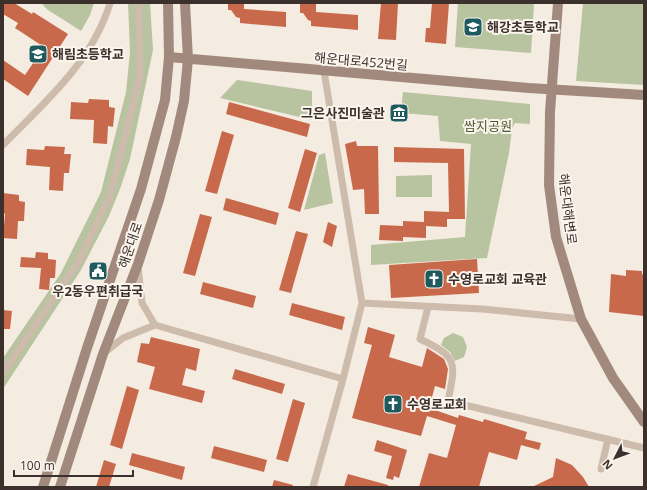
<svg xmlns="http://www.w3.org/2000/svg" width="647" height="490" viewBox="0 0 647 490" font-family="'Open Sans','Noto Sans KR',sans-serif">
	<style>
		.green { fill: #b8c4a0 }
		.building { fill: #c8694b }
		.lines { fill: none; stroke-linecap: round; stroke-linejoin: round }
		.street { stroke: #cdbbac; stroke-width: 7 }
		.secondary { stroke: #a18a7d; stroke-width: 10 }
		.labels { text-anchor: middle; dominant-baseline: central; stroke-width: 4; stroke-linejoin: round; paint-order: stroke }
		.poi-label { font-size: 13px; font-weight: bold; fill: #3b302b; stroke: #fbf5ee; text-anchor: start }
		.street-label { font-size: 13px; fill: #3b302b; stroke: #fbf5ee }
		.park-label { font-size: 13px; fill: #4a5a2e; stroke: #fbf5ee }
	</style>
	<rect width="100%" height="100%" fill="#f4ebe1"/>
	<path class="green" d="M41 3H94L90 15 81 31 48 10Z
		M128 3H150L153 50 130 159 120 189 109 216 81 270 3 389V358L61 273 101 192 126 92 130 52Z
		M458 3H534L531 53 455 47Z
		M583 3H644V85L576 81Z
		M237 80 312 91V120L220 98Z
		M403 92 530 104V124L515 123 512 129 509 153 487 258 371 265V245L465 237 471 144 440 141 438 116 401 113Z
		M325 153 333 203 304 210 319 155Z
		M432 175V197H396V176Z
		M453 333 463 337 467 347 464 357 455 361 450 352 441 345 444 338Z"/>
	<path class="building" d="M3 3H14L32 14 33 12 68 34 28 96 3 79V60L25 75 44 47 15 28 18 23 3 14Z
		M228 3H244V9L286 12V27L240 23V18L236 17 231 10H228Z
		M300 3H316V12L358 15V30L311 26V21L308 20 303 13H300Z
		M381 3H398L396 40 378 39Z
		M432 3H449L446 44 425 42 426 28H430Z
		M89 99 109 100V107L115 108 113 127 108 126 107 144 93 143 94 120 70 119 71 102 88 103Z
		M229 102 310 124 307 137 226 114Z
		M222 131 234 135 217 194 205 191Z
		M356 141 357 146H378L379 214H365L364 189 353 190 345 144Z
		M45 146 65 147 64 154H71L69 173H64L63 191 49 190 50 167 26 165 27 149 44 150Z
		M394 147 464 149 465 219H447V227L426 226V238L403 237V241L379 240 380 225 403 226V221L424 222V211L449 212 448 163 394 162Z
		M305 149 317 153 300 212 288 208Z
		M3 193 19 195V201L25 202 24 221H18L17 239 3 238 5 214 3 212Z
		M226 198 279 213 276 225 223 210Z
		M200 214 212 217 195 276 183 273Z
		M328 222 337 226 332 247 323 242Z
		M296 231 308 234 291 293 279 290Z
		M36 252 48 253V259L56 260 55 278H50L49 290 39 289 41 268 20 267 21 257 35 258Z
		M477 259 479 293 391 298 389 265Z
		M626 270 642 271V274L644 275V316L609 312 611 274 626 276Z
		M203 282 256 296 253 308 200 294Z
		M292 303 345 317 342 330 289 315Z
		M3 310 12 311 10 329H3Z
		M368 327 395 335 389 357 422 367 427 348 444 359 448 369 445 389 435 386 429 408 458 418 459 415 483 422 484 419 527 432 525 439 541 443 539 450 521 445 517 460 489 452 479 487H419L429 453 447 458 456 425 427 416 421 436 352 418 372 345 364 343Z
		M151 337 200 349 196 371 186 368 182 385 205 391 202 403 149 389 155 367 137 362 141 343 149 344Z
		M235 369 285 384 282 394 232 379Z
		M127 386 139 390 122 449 110 445Z
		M293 399 305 403 288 462 276 459Z
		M377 440 407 450 399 478 394 476 393 480 386 478 392 456 374 451Z
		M214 446 267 460 264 472 211 458Z
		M132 453 185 467 182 480 129 465Z
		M556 458 572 465 583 477 589 487H532L553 477Z
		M104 460 116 464 109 487H96Z
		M348 474 388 485V487H344Z
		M274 480 293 485 292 487H272Z"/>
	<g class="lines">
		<path class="street" d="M3 145C44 103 93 61 110 3
			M138 267 142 303 155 325
			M362 303 482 309 581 319
			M428 307 420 339C458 357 456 362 448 401L644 448
			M104 353 123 338 155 325 343 379
			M3 373 79 261 110 196 140 77 139 3
			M601 469 608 439
			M313 487 343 379 362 303 324 71"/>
		<path class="secondary" d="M558 3 550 112 549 185 556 237 581 319 613 378 644 422
			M169 57 529 88 644 95
			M43 487 87 348 141 189 165 100 169 57 168 3
			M60 487 103 354 138 264 159 200 176 137 184 101 188 59 185 3"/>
	</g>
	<defs>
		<symbol id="school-square" viewBox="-11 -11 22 22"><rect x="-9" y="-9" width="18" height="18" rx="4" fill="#1f5a5e" stroke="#fbf5ee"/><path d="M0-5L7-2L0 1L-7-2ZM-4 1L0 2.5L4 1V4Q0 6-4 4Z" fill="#fff"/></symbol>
		<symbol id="museum-square" viewBox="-11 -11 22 22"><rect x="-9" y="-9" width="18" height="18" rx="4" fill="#1f5a5e" stroke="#fbf5ee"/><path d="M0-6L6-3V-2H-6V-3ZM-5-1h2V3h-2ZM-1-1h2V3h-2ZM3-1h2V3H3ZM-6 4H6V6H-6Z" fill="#fff"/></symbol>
		<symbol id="civic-square" viewBox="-11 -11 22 22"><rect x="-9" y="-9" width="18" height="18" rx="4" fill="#1f5a5e" stroke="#fbf5ee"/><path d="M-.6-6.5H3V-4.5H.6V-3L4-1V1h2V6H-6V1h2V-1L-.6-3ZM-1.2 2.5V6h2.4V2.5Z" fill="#fff"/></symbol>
		<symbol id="church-square" viewBox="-11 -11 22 22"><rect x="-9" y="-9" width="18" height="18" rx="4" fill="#1f5a5e" stroke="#fbf5ee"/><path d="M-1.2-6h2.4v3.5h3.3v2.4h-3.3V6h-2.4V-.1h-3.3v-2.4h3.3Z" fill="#fff"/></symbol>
	</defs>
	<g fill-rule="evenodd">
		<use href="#school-square" x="462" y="16" width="22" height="22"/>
		<use href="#school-square" x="27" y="43" width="22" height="22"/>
		<use href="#museum-square" x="388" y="102" width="22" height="22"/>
		<use href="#civic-square" x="87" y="260" width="22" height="22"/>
		<use href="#church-square" x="423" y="268" width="22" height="22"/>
		<use href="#church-square" x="382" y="393" width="22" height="22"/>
	</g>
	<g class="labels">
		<g class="poi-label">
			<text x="487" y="27">해강초등학교</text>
			<text x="52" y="54">해림초등학교</text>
			<text x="385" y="113" text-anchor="end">그은사진미술관</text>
			<text x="448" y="279">수영로교회 교육관</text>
			<text x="98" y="291" text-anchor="middle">우2동우편취급국</text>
			<text x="407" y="404">수영로교회</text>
		</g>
		<g class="street-label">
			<text transform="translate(361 61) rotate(5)">해운대로452번길</text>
			<text transform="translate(568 209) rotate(83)">해운대해변로</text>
			<text transform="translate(130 245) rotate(-71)">해운대로</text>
		</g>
		<g class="park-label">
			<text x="488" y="126">쌈지공원</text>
		</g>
	</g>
	<rect width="647" height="490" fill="none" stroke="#3b302b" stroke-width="8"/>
	<g transform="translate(615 458) rotate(228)" stroke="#fbf5ee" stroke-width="3" paint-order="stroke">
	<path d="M0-3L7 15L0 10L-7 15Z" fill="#3b302b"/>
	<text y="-6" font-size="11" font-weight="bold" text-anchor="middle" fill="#3b302b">N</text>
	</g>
	<path d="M14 470v6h119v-6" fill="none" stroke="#3b302b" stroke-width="2"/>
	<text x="20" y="470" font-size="12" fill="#3b302b" stroke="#fbf5ee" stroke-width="3" paint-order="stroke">100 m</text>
</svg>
